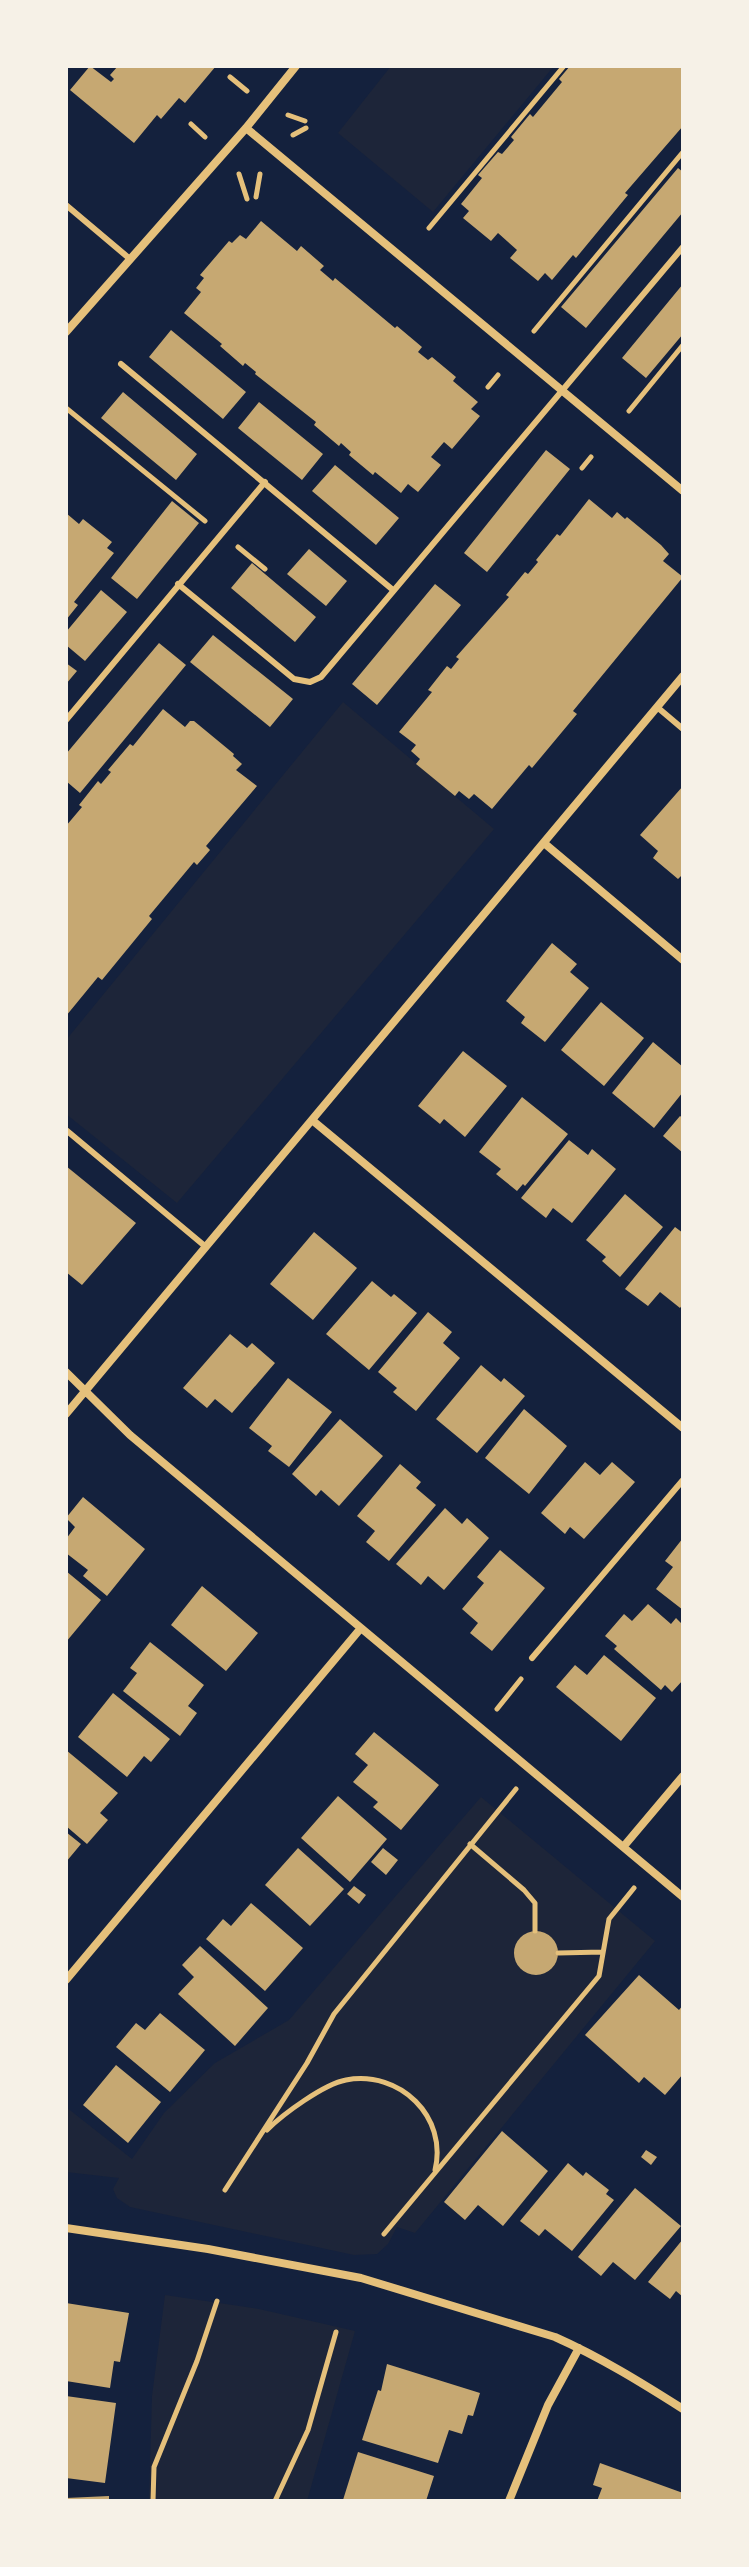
<svg xmlns="http://www.w3.org/2000/svg" width="749" height="2567" viewBox="0 0 749 2567" font-family="Raleway,sans-serif">
	<style>
		.green { fill: #1d2539 }
		.building { fill: #c6a872 }
		.lines { fill: none; stroke-linecap: round; stroke-linejoin: round }
		.path { stroke: #e5c07b; stroke-width: 5 }
		.service { stroke: #e5c07b; stroke-width: 6 }
		.minor { stroke: #e5c07b; stroke-width: 8 }
	</style>
	<rect width="100%" height="100%" fill="#14213d"/>
	<path class="green" d="M391 66H554L433 212 338 133Z
		M343 702 494 829 177 1203 66 1114V1040Z
		M481 1797 655 1941 415 2233 397 2227 388 2244 377 2254 354 2255 130 2207 117 2198 113 2189 119 2178 66 2172V2107L132 2159 164 2113 215 2063 289 2020Z
		M165 2295 259 2309 355 2331 307 2501H149L152 2396Z"/>
	<path class="building" d="M90 66 111 82 114 79 110 75 118 66H216L185 103 179 98 161 119 157 115 134 143 70 90Z
		M570 66H683V126L625 193 628 195 576 258 573 255 552 280 545 273 538 281 510 258 517 250 498 233 491 241 463 218 469 211 461 204 482 178 478 175 498 152 502 154 514 140 511 137 530 114 533 117 562 82 559 79Z
		M678 168 683 172V212L586 328 561 307Z
		M261 221 297 251 301 246 324 266 320 270 333 281 335 278 395 328 397 326 422 347 418 352 428 360 432 357 456 377 453 381 478 402 471 409 480 416 452 449 444 442 431 457 441 465 418 492 408 484 401 493 375 472 373 475 349 455 351 452 341 443 339 446 314 425 316 422 255 374 256 372 245 363 243 366 220 346 222 344 184 313 201 292 196 288 204 278 200 275 229 241 232 243 240 235 246 239Z
		M683 284V334L646 378 622 358Z
		M171 330 246 392 223 419 149 357Z
		M123 392 197 454 176 480 101 418Z
		M259 402 323 454 302 480 238 428Z
		M546 450 570 469 487 572 464 553Z
		M335 465 399 518 376 545 312 491Z
		M589 499 612 518 617 512 625 519 627 517 661 545 669 554 663 561 683 577 573 711 577 714 532 768 529 765 492 809 474 794 469 799 459 791 455 796 416 764 420 759 411 751 416 745 399 732 432 692 428 690 447 666 451 669 459 659 456 657 509 597 506 595 525 572 528 574 538 562 536 560 557 534 560 536Z
		M172 501 199 523 137 599 111 578Z
		M66 513 79 524 83 519 112 542 107 548 114 553 74 602 78 605 66 620Z
		M309 549 347 581 326 606 287 574Z
		M252 563 316 617 295 642 231 588Z
		M435 584 461 605 377 705 352 684Z
		M101 590 127 612 85 661 66 645V632Z
		M213 635 293 699 270 727 190 662Z
		M159 643 186 665 80 793 66 781V754Z
		M66 663 77 671 66 684Z
		M163 709 185 727 190 721H194L234 754 233 756 242 764 236 770 257 786 206 846 210 850 197 865 194 862 149 916 152 919 102 980 98 977 66 1016V826L82 807 79 805 98 781 101 784 111 772 108 770 130 744 133 746Z
		M683 786V874L678 879 653 858 658 851 640 835Z
		M552 943 577 964 570 972 589 988 545 1042 521 1023 525 1017 506 1001Z
		M601 1002 644 1038 604 1086 561 1050Z
		M653 1042 683 1067V1092L654 1128 612 1093Z
		M463 1051 507 1086 465 1137 444 1119 440 1124 418 1106Z
		M522 1097 568 1134 525 1186 523 1184 517 1191 496 1174 501 1169 479 1152Z
		M680 1116 683 1118V1153L663 1136Z
		M569 1140 588 1155 592 1149 616 1169 572 1223 553 1208 546 1218 521 1198Z
		M66 1166 136 1223 82 1285 66 1272Z
		M625 1194 663 1227 620 1277 602 1261 606 1257 586 1240Z
		M675 1227 683 1233V1304L680 1308 660 1292 648 1306 625 1289Z
		M314 1232 357 1268 313 1320 270 1284Z
		M372 1281 391 1297 394 1294 417 1313 369 1370 326 1334Z
		M428 1312 452 1332 443 1343 460 1358 416 1411 393 1392 397 1388 378 1372Z
		M230 1334 247 1348 252 1343 275 1363 232 1413 215 1399 207 1408 183 1388Z
		M481 1365 501 1382 504 1378 525 1396 477 1453 436 1419Z
		M288 1378 332 1412 289 1467 268 1451 272 1446 249 1428Z
		M524 1409 567 1446 529 1494 485 1458Z
		M340 1419 383 1456 339 1506 321 1490 316 1496 292 1474Z
		M585 1462 600 1475 612 1462 635 1482 584 1539 570 1527 565 1534 541 1513Z
		M400 1464 421 1482 416 1488 436 1505 389 1561 366 1542 375 1531 357 1516Z
		M83 1497 145 1549 107 1596 83 1576 88 1570 66 1553V1539L75 1527 66 1518Z
		M445 1508 462 1524 467 1518 489 1538 444 1590 428 1576 421 1585 396 1564Z
		M683 1538V1610L656 1589 673 1567 665 1561Z
		M500 1550 545 1588 492 1651 470 1633 478 1623 462 1609 484 1583 477 1577Z
		M66 1571 101 1600 66 1642Z
		M202 1586 258 1633 226 1671 171 1625Z
		M648 1604 671 1624 676 1618 683 1625V1680L672 1692 665 1685 661 1690 614 1649 617 1646 605 1636 624 1614 632 1621Z
		M150 1642 204 1685 188 1706 197 1713 180 1736 123 1691 137 1673 130 1668Z
		M604 1655 656 1698 621 1741 556 1687 575 1665 587 1675Z
		M113 1693 170 1739 151 1762 144 1756 127 1777 78 1737Z
		M374 1732 439 1785 401 1830 373 1807 378 1802 353 1782 368 1765 355 1754Z
		M66 1750 118 1793 100 1813 108 1820 87 1844 66 1826Z
		M338 1796 387 1839 350 1882 301 1838Z
		M66 1832 81 1844 66 1862Z
		M298 1848 344 1889 310 1926 265 1885Z
		M383 1848 398 1860 386 1875 371 1862Z
		M354 1886 366 1895 359 1904 347 1894Z
		M251 1903 303 1948 265 1991 206 1939 223 1919 231 1926Z
		M514 1953a22 22 0 1 1 44 0a22 22 0 1 1-44 0Z
		M200 1946 268 2008 235 2046 178 1994 194 1977 182 1965Z
		M639 1975 679 2010 683 2005V2074L665 2095 644 2077 639 2083 585 2035Z
		M160 2013 205 2050 170 2092 116 2047 136 2023 145 2030Z
		M116 2065 161 2102 128 2143 83 2105Z
		M502 2131 548 2171 503 2226 478 2205 465 2220 444 2202Z
		M646 2150 657 2157 651 2165 641 2157Z
		M568 2163 583 2176 586 2172 609 2190 606 2194 614 2200 572 2251 545 2229 539 2236 520 2221Z
		M635 2188 681 2226 635 2280 613 2262 601 2276 578 2257Z
		M683 2239V2297L676 2291 670 2299 648 2282Z
		M66 2303 129 2313 120 2362 114 2361 110 2388 66 2381Z
		M387 2364 480 2393 473 2416 468 2415 462 2434 449 2430 438 2463 362 2440 378 2390 381 2391Z
		M66 2396 116 2403 105 2483 66 2478Z
		M358 2452 434 2476 426 2501 343 2500Z
		M600 2463 683 2493V2501H597L602 2488 593 2485Z
		M109 2496V2501H66V2498Z"/>
	<g class="lines">
		<path class="path" d="M230 77 247 91
			M288 115 305 121
			M191 124 205 137
			M293 135 306 128
			M239 174 247 199
			M256 197 260 174
			M429 228 564 66
			M534 331 683 152
			M488 387 498 375
			M66 408 205 521
			M629 411 683 345
			M582 468 591 457
			M238 547 265 569
			M497 1709 521 1679
			M470 1844 524 1890 535 1903V1931
			M558 1953 603 1952
			M267 2130C283 2114 324 2084 346 2080 400 2070 448 2117 435 2170
			M225 2190 307 2063 334 2014 516 1789
			M384 2234 599 1976 609 1919 634 1888
			M153 2501 154 2467 197 2361 217 2301
			M275 2501 308 2430 336 2332"/>
		<path class="service" d="M66 205 130 259
			M121 364 393 590
			M178 584 294 679 310 682 321 677 683 247
			M657 707 683 729
			M66 720 265 482
			M66 1130 206 1247
			M532 1658 683 1480"/>
		<path class="minor" d="M246 128 683 491
			M66 332 246 128 296 66
			M544 843 683 960
			M312 1120 683 1428
			M66 1372 130 1435 683 1897
			M66 1414 683 676
			M624 1846 683 1776
			M66 1980 361 1628
			M66 2228 208 2249 361 2278 555 2337C600 2357 642 2383 683 2409
			M509 2501 548 2405 579 2348"/>
	</g>
	<rect width="749" height="2567" fill="none" stroke="#f6f1e7" stroke-width="136"/>
</svg>
